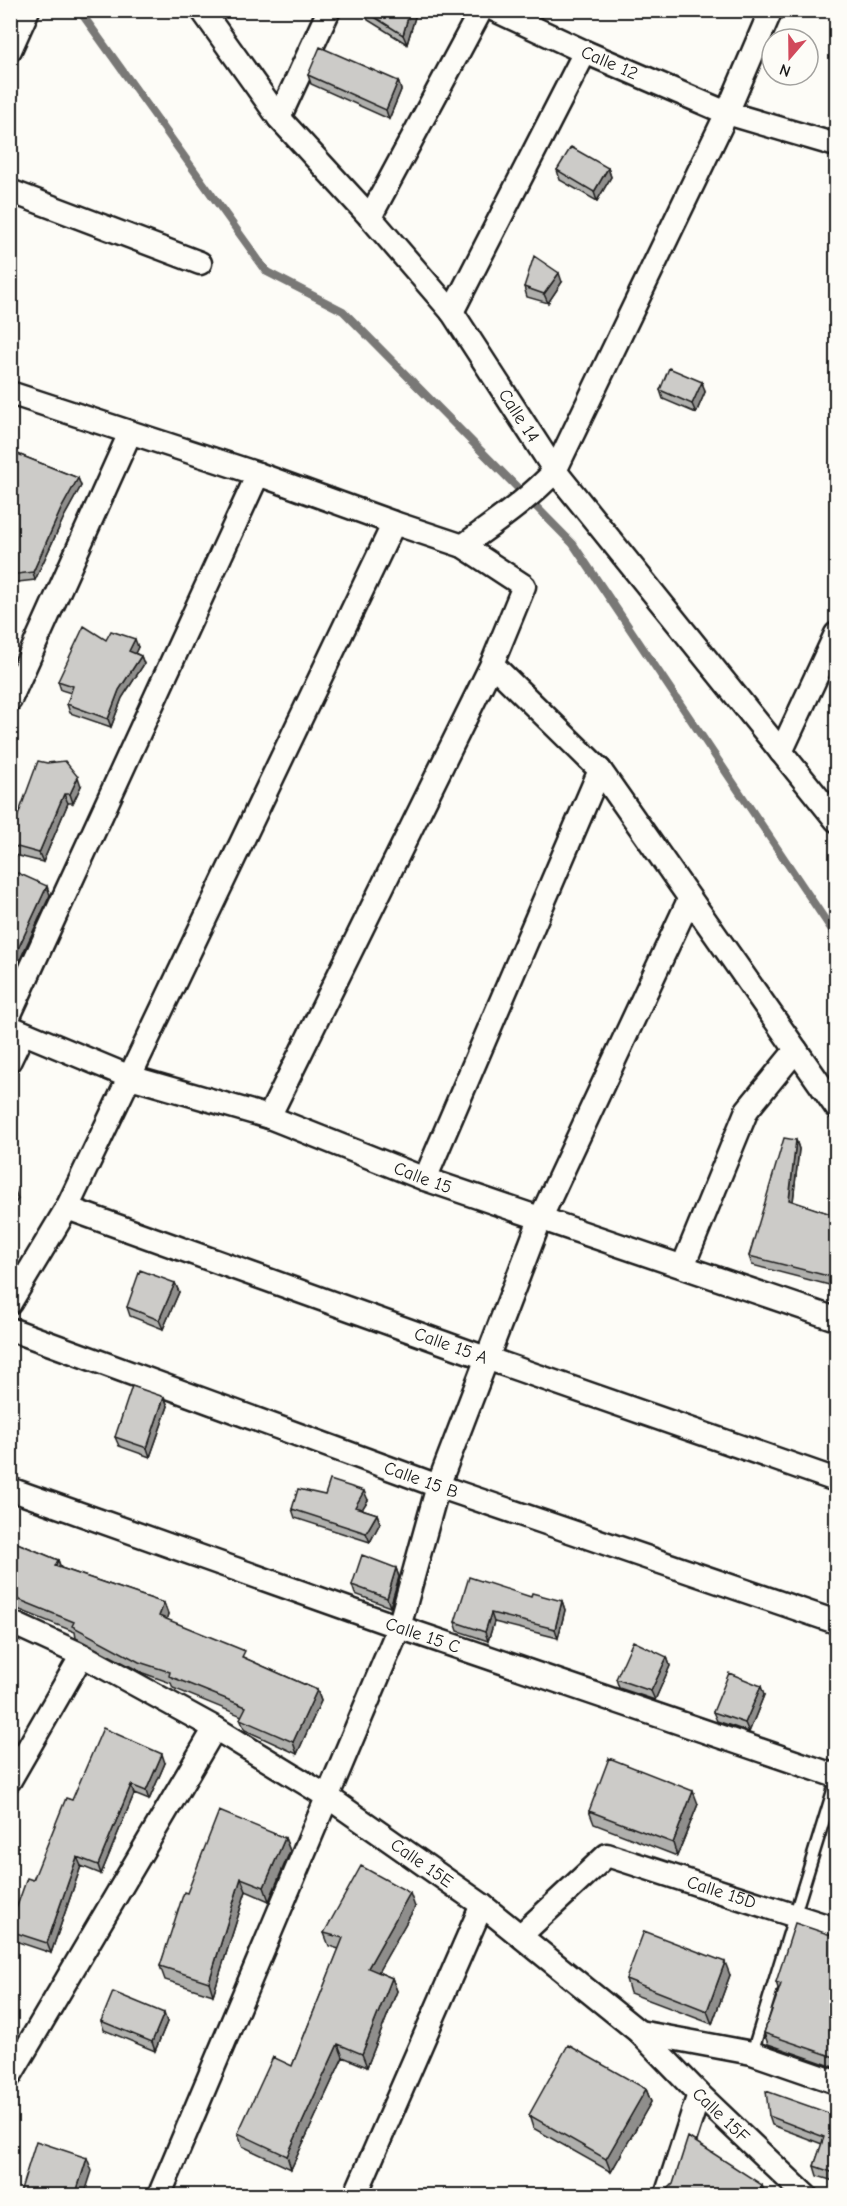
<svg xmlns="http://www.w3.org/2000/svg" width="847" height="2206" viewBox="0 0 847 2206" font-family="'Comic Neue',sans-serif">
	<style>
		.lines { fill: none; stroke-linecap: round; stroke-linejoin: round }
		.stream { stroke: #797876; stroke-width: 8 }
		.service-casing { stroke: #1c1c1c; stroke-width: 15 }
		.minor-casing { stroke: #1c1c1c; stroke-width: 27 }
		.service { stroke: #fdfcf7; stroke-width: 10 }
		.minor { stroke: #fdfcf7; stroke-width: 22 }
		.wall { fill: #afafac; stroke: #1c1c1c; stroke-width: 1.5 }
		.shaded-wall { fill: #8f8e8c; stroke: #1c1c1c; stroke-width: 1.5 }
		.building { fill: #cccbc8; stroke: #1c1c1c; stroke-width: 1.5 }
		.labels { text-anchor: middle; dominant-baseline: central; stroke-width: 6; stroke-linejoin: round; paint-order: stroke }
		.street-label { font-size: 18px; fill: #1c1c1c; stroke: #fdfcf7 }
	</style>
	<rect width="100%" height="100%" fill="#fdfcf7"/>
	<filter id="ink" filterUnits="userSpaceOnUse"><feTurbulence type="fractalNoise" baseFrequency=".0167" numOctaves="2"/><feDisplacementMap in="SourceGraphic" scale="12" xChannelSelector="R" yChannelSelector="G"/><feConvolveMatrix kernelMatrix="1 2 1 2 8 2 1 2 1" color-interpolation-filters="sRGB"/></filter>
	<g filter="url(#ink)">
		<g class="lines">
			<path class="stream" d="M79 10 267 272 343 311 573 544 836 936"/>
			<defs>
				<path id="service" d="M752 2053 836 1781"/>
				<g id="minor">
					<path id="s1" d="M202 10 279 118 370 217 452 312 555 471 836 820"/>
					<path id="s2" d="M495 10 585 52 727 113 836 145"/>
					<path d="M10 50 28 10"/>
					<path d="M279 118 329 10"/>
					<path d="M10 191 200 263"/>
					<path d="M370 217 481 10"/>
					<path d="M452 312 585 52"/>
					<path d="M10 393 258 474 394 523 463 546 524 586 492 664 269 1117"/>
					<path d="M463 546C495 522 528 500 555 471L727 113 771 10"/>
					<path d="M492 664 600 770 836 1107"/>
					<path d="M10 700 130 433"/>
					<path d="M781 752 836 634"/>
					<path d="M10 1014 258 474"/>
					<path id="s3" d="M10 1027 130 1077 269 1117 425 1179 836 1319"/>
					<path d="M10 1060 23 1033"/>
					<path d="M425 1179 600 770"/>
					<path id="s4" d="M67 1208 486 1358 836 1480"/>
					<path d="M683 1266 747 1110 796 1050"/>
					<path d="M10 1303 67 1208 394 523"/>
					<path id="s5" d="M10 1329 438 1486 836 1622"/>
					<path id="s6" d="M10 1489 399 1627 836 1776"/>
					<path id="s7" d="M10 1622 82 1655 215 1728 328 1797 482 1905 639 2032 699 2094 806 2196"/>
					<path d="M10 1780 82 1655"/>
					<path id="s8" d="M521 1935 607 1855 836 1929"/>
					<path d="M639 2032 752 2053 836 2082"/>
					<path d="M10 2076 215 1728"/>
					<path d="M159 2196 399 1627 438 1486 541 1217 689 900"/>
					<path d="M355 2196 482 1905"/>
					<path d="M666 2196 699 2094"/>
				</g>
			</defs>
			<use href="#service" class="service-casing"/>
			<use href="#minor" class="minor-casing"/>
			<use href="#service" class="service"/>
			<use href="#minor" class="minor"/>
		</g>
		<path class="wall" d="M365 11 415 17 407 44 368 20Z
			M308 75 398 81 401 90 389 119 311 84Z
			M608 168 611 177 597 201 560 180 557 170Z
			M562 282 548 303 527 297 524 287Z
			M702 382 705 392 696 413 663 399 660 390Z
			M10 444 15 453 78 478 81 486 64 517 35 580 10 583Z
			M106 640 138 647 135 653 141 656 144 664 122 698 111 727 70 713 67 704 71 693 61 690 58 681Z
			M81 786 73 803H68L43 862 10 854V816L17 818Z
			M796 1140 799 1149 793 1202 837 1216V1287L752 1265 749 1256Z
			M175 1283 179 1292 163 1329 130 1316 127 1307Z
			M164 1397 168 1406 150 1457 119 1446 115 1437Z
			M325 1495 368 1500 362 1509 377 1514 380 1523 370 1542 295 1518 292 1509Z
			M10 1540 58 1560 61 1568 164 1603 168 1614 166 1619 247 1659 317 1690 321 1701 297 1754 245 1730 240 1719 242 1716 173 1688 171 1683 143 1673 76 1638 75 1632 10 1606Z
			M396 1568 399 1577 390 1607 355 1594 352 1585Z
			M531 1597 562 1601 565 1610 558 1638 494 1622 488 1641 458 1631 455 1622Z
			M667 1657 670 1666 655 1700 619 1688 616 1679Z
			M764 1695 749 1732 717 1721 713 1712Z
			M165 1763 149 1800 134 1794 101 1874 81 1866 51 1953 12 1940 10 1935V1931L72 1800Z
			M698 1804 677 1856 594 1824 589 1811Z
			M285 1838 290 1851 269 1901 246 1891 213 1995 165 1980 160 1966 187 1893Z
			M415 1907 378 1972 392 1978 397 1991 367 2067 343 2057 291 2169 242 2146 238 2133 292 2066 339 1949 329 1946 324 1933Z
			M837 1937V2068L768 2044 764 2033 779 1991 776 1982Z
			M730 1975 712 2024 630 1993 626 1979Z
			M101 2021 167 2022 155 2051 104 2030Z
			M646 2089 651 2102 611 2172 533 2128 529 2115Z
			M769 2116H837V2182L817 2176 814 2166 822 2144 772 2125Z"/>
		<path class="shaded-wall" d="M410 10H412L415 17 407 44 403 35Z
			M398 81 401 90 389 119 386 110Z
			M608 168 611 177 597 201 594 192Z
			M559 273 562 282 548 303 544 294Z
			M702 382 705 392 696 413 692 404Z
			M12 444 15 453 10 452Z
			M78 478 81 486 64 517 35 580 33 572 61 509Z
			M10 608 14 618 10 623Z
			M135 639 138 647 132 660 129 651Z
			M141 656 144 664 122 698 111 727 108 719 119 690Z
			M78 777 81 786 73 803 70 794Z
			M64 794 68 803 43 862 39 853Z
			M47 886 50 895 10 981V966Z
			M796 1140 799 1149 792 1210 789 1200Z
			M15 1191 18 1199 10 1213V1198Z
			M175 1283 179 1292 163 1329 159 1320Z
			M164 1397 168 1406 150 1457 147 1448Z
			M364 1491 368 1500 358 1516 355 1507Z
			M377 1514 380 1523 370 1542 366 1533Z
			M58 1560 62 1571 55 1566Z
			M396 1568 399 1577 390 1607 387 1598Z
			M562 1601 565 1610 558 1638 555 1629Z
			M164 1603 168 1614 164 1628 159 1616Z
			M491 1613 494 1622 488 1641 485 1632Z
			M667 1657 670 1666 655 1700 651 1691Z
			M761 1686 764 1695 749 1732 745 1723Z
			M317 1690 321 1701 297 1754 293 1742Z
			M162 1754 165 1763 149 1800 146 1791Z
			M131 1785 134 1794 101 1874 98 1865Z
			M693 1791 698 1804 677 1856 673 1843Z
			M285 1838 290 1851 269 1901 264 1887Z
			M77 1857 81 1866 51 1953 47 1943Z
			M241 1878 246 1891 213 1995 209 1982Z
			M410 1893 415 1907 373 1981 368 1968Z
			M725 1962 730 1975 712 2024 707 2011Z
			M392 1978 397 1991 367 2067 362 2054Z
			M10 1987H11L14 1996 10 2004Z
			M164 2013 167 2022 155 2051 152 2042Z
			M338 2044 343 2057 291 2169 287 2156Z
			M646 2089 651 2102 611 2172 606 2159Z
			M87 2158 92 2171 84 2196H75Z
			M762 2185 766 2196H758Z"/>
		<path class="building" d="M365 10H410L403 35 365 11Z
			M320 47 398 81 386 110 308 75Z
			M571 147 608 168 594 192 557 170Z
			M534 256 559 273 544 294 524 287Z
			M669 368 702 382 692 404 660 390Z
			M10 451 78 478 61 509 33 572 10 575Z
			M84 626 106 640 111 631 135 639 129 651 141 656 119 690 108 719 67 704 73 686 58 681Z
			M38 761 47 763 65 761 78 777 70 794H64L39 853 10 845V816L17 818Z
			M18 873 47 886 10 966V874Z
			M784 1138 796 1140 789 1200 837 1216 836 1278 749 1256Z
			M10 1186 15 1191 10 1198Z
			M140 1270 175 1283 159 1320 127 1307Z
			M132 1386 164 1397 147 1448 115 1437Z
			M330 1480 364 1491 355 1507 377 1514 366 1533 292 1509 298 1489 325 1495Z
			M10 1540 58 1560 55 1566 164 1603 159 1616 245 1651 242 1657 317 1690 293 1742 240 1719 246 1707 169 1676 170 1672 139 1662 72 1626 74 1622 10 1596Z
			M362 1555 396 1568 387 1598 352 1585Z
			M469 1577 531 1597 532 1593 562 1601 555 1629 491 1613 485 1632 455 1622Z
			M633 1641 667 1657 651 1691 616 1679Z
			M729 1673 761 1686 745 1723 713 1712Z
			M103 1728 162 1754 146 1791 131 1785 98 1865 77 1857 47 1943 10 1931V1926L27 1878 33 1880 66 1798 72 1800Z
			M609 1758 693 1791 673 1843 589 1811Z
			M219 1811 285 1838 264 1887 241 1878 209 1982 160 1966 184 1892 187 1893Z
			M361 1866 410 1893 368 1968 392 1978 362 2054 338 2044 287 2156 238 2133 273 2057 292 2066 343 1938 324 1933Z
			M795 1923 837 1937V2058L764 2033 781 1984 776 1982Z
			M644 1931 725 1962 707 2011 626 1979Z
			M113 1992 164 2013 152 2042 101 2021Z
			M568 2045 646 2089 606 2159 529 2115Z
			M766 2091 837 2116V2174L814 2166 824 2137 769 2116Z
			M688 2137 762 2185 758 2196H665L667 2190 673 2184Z
			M36 2141 87 2158 75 2196H19Z"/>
	</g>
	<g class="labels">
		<g class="street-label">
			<text stroke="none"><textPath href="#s2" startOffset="126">Calle 12</textPath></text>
			<text stroke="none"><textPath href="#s1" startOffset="516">Calle 14</textPath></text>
			<text stroke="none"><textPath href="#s3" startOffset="440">Calle 15</textPath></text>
			<text stroke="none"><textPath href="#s4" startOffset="408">Calle 15 A</textPath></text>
			<text stroke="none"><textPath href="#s5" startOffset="438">Calle 15 B</textPath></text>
			<text stroke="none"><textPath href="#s6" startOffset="438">Calle 15 C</textPath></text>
			<text stroke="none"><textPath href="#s7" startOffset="478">Calle 15E</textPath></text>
			<text stroke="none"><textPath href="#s8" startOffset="238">Calle 15D</textPath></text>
			<text stroke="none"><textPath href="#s7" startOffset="870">Calle 15F</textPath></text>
		</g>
	</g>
	<rect width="847" height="2206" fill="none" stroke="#fdfcf7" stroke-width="36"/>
	<rect x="18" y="18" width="811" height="2170" fill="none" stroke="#1c1c1c" stroke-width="2" filter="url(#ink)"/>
	<g transform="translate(790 57) rotate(200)"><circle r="28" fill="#fdfcf7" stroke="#a3a29f" stroke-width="1.5"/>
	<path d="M0-4.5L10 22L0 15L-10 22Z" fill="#d1495b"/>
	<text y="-9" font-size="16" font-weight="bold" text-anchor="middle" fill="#1c1c1c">N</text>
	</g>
</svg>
